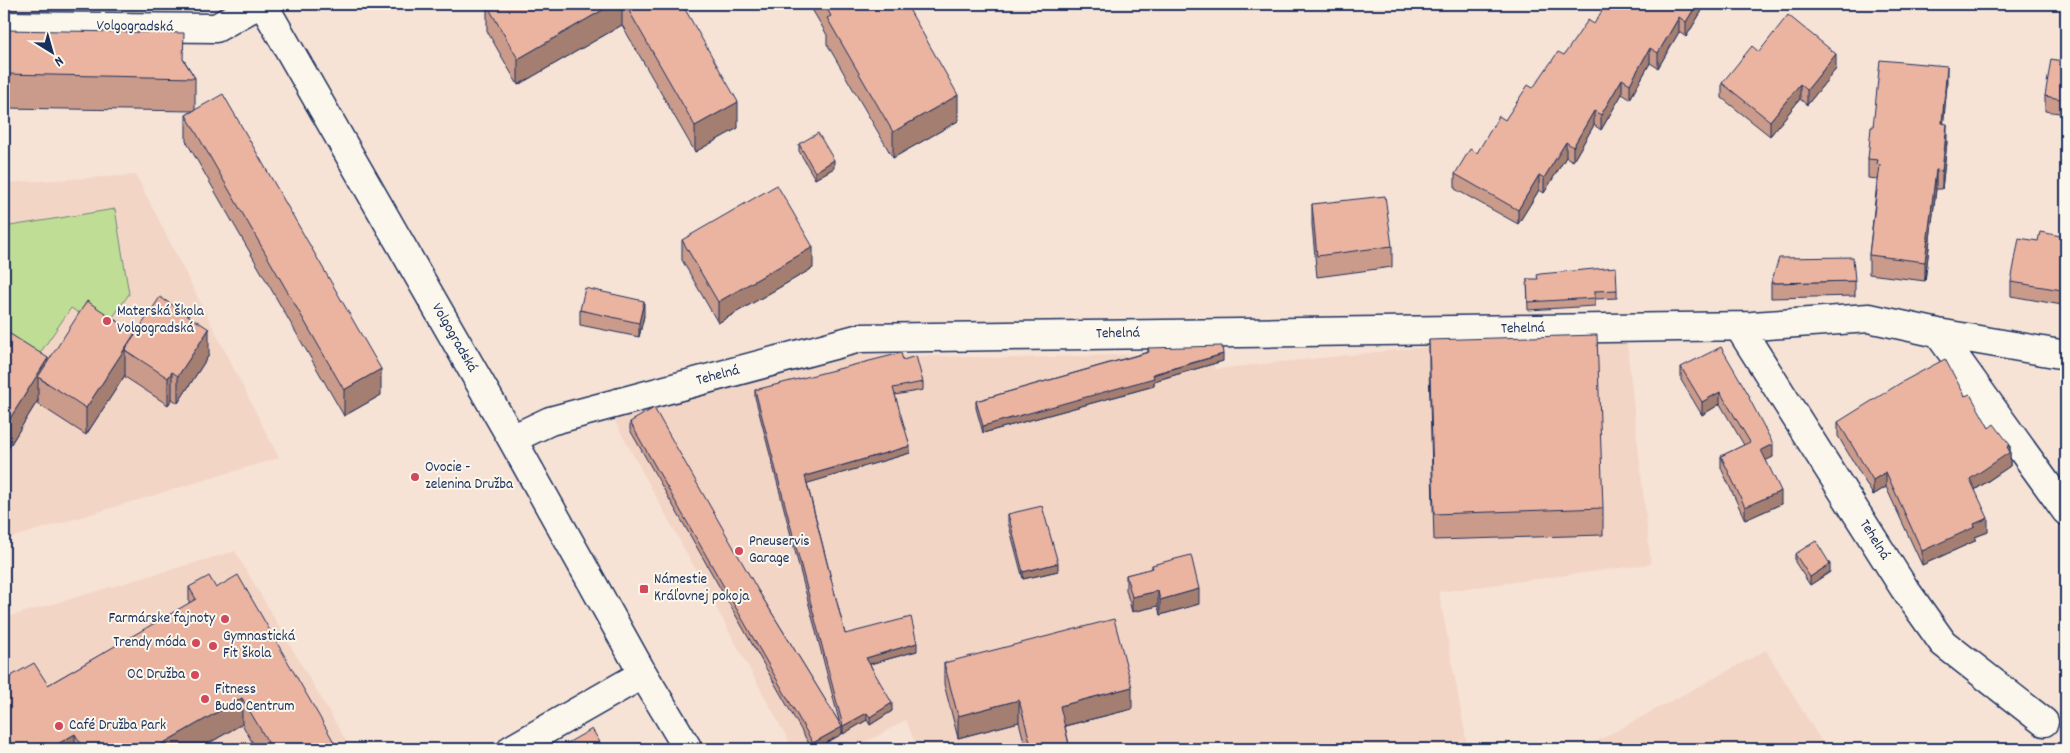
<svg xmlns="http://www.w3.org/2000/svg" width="2070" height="753" viewBox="0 0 2070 753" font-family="Dekko,sans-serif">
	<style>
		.built { fill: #f3d5c6 }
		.green { fill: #c0dd95; stroke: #6e867a }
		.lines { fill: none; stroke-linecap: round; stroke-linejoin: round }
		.minor-casing { stroke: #1b2f5e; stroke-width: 31 }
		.minor { stroke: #fbf7ec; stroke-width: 28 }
		.wall { fill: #ca9b8a; stroke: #1b2f5e }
		.shaded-wall { fill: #a47e71; stroke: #1b2f5e }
		.building { fill: #ebb4a1; stroke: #1b2f5e }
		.poi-dot { fill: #d1495b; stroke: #fbf7ec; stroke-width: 2 }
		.labels { text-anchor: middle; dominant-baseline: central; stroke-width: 4; stroke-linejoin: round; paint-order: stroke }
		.street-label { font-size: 15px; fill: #1b2f5e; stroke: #fbf7ec }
		.poi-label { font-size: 15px; fill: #1b2f5e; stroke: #fbf7ec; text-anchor: start }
	</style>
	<rect width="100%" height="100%" fill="#f6e3d6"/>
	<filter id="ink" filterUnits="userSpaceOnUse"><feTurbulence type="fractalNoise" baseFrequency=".02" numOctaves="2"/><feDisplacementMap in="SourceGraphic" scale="10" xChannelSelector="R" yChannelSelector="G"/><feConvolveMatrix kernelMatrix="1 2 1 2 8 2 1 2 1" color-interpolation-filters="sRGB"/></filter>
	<g filter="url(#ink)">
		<path class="built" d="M136 175 279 458 4 540V183Z
			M1625 326 1651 564 1439 592 1468 749H917L906 720 854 749H793L613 418 852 354 1014 358 1211 352 1215 369Z
			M235 551 351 749H4V618Z
			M1766 650 1826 749H1582Z"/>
		<path class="green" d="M115 209 129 294 104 330 71 308 29 369 4 352V227Z"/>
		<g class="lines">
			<defs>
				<path id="minor" d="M263 4 512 439 643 674 688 749
					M4 26 216 28 259 4
					M1739 327 1904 588 1943 643 2044 722
					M1938 333 2066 511
					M512 439 550 421 860 338 1752 326 1869 318 1938 333 2066 355
					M512 749 643 674"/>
			</defs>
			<use href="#minor" class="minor-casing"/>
			<use href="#minor" class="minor"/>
		</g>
		<path class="wall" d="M490 4H682L738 128 695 152 622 25 518 85 487 31V5Z
			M809 4H906L958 121 893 158 827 44V35Z
			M1706 4 1686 37 1679 32 1658 68 1650 63 1630 99 1622 94 1601 130 1594 125 1573 161 1566 157 1544 193 1539 190 1518 224 1455 189V174L1477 153 1505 120 1594 24Z
			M4 30 184 60 195 78V110L381 395 344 416 186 141V115L193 111 4 108Z
			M2066 51V114L2045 111V96Z
			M1759 52 1836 69 1807 105 1800 99 1770 136 1722 98V83Z
			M1947 85 1943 123 1947 142 1942 189H1936L1925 281 1869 274V255L1877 183V179L1868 178V159L1873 127Z
			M799 144 834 168 815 179 799 151Z
			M1312 204 1392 246V267L1317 277 1312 225Z
			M2066 237 2062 305 2011 296V282Z
			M682 240 813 268 718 323 682 260Z
			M1527 279 1617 290V298L1595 299V306L1528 310Z
			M1855 281V296L1771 298V283Z
			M580 310 644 316 639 337 580 325Z
			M4 330 48 362 135 334 209 355 178 403 172 399 168 405 125 377V375L86 435 38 404V400L4 455Z
			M1429 340 1603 508V535L1434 540 1429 367Z
			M1148 348 1223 361 1154 381V386L983 433 976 408V401L1148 352Z
			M903 360 923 382V390L895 395 910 453 807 483 845 634 917 651 870 664 892 711 870 725 867 720 843 734 842 731V734L815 749H812L630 430V422L759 592 840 724 755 397V390Z
			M1681 367 1750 401 1773 457 1766 460 1781 504 1745 520 1721 468V456L1744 445 1720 404 1702 415 1681 380Z
			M1965 396 1989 428 2010 445V466L1975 490 1988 532 1975 537V541L1922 565 1886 487 1873 495 1838 436V422Z
			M1008 514 1058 571 1023 579 1008 522Z
			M1795 554 1830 572 1810 585 1795 562Z
			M1152 565 1199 604 1160 615 1158 606 1132 612 1126 590V575L1152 569Z
			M189 587 216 588 338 749H256L242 724 199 749H4L48 685 189 604Z
			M2066 607V632L2061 625V611Z
			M944 663 1132 709 1065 726 1070 749H1026L1019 722 958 738 944 684Z"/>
		<path class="shaded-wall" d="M613 4H622V25L518 85V59Z
			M1697 4H1706L1686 37V22Z
			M1679 17V32L1658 68V53Z
			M1650 48V63L1630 99V84Z
			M1836 54V69L1807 105V90Z
			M1947 66V85L1942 142V123Z
			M1622 79V94L1601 130V115Z
			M1800 84V99L1770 136V121Z
			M958 95V121L893 158V132Z
			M738 102V128L695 152V126Z
			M1594 111V125L1573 161V147Z
			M1947 124V142L1942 189V171Z
			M1566 142V157L1544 193V178Z
			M834 160V168L815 179V172Z
			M1936 170V189L1925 281V262Z
			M1539 175V190L1518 224V210Z
			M813 247V268L718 323V302Z
			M2066 269V284L2062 305V290Z
			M644 301V316L639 337V323Z
			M209 329V355L178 403V376Z
			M135 333V357L125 350V375L86 435V408Z
			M1223 354V361L1154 381V386L983 433V426Z
			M48 358V384L38 377V400L4 455V428Z
			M381 369V395L344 416V390Z
			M172 372V399L168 405V378Z
			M1720 392V404L1702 415V402Z
			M1773 444V457L1761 463V450Z
			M2010 445V466L1970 493V479Z
			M910 446V453L805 484V476Z
			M1886 472V487L1873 495V480Z
			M1781 491V504L1745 520V507Z
			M1988 518V532L1975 537V541L1922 565V551L1974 524Z
			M1058 563V571L1023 579V572Z
			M1830 564V572L1810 585V577Z
			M1199 589V604L1160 615V600Z
			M1158 591V606L1132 612V597Z
			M917 643V651L866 665V658Z
			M1132 687V709L1060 727V706Z
			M242 698V724L199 749H153Z
			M1019 700V722L958 738V716Z
			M892 703V711L870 725V717Z
			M867 713V720L843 734V726Z
			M842 727V734L815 749H813V743Z
			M75 734V749H49Z"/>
		<path class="building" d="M490 4H613L518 59 487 5Z
			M625 4H682L738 102 695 126Z
			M824 4H906L958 95 893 132 827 18 831 16Z
			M1606 4H1697L1686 22 1679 17 1658 53 1650 48 1630 84 1622 79 1601 115 1594 111 1573 147 1566 142 1544 178 1539 175 1518 210 1455 174 1470 149 1477 153 1499 116 1505 120 1528 85 1533 88 1558 52 1564 55 1588 20 1594 24Z
			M1788 15 1836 54 1807 90 1800 84 1770 121 1722 83 1752 46 1759 52Z
			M4 30 184 33 183 59 195 78 4 74Z
			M2063 51H2066V100L2045 96 2051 59 2062 61Z
			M1880 60 1947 66 1942 123 1947 124 1942 171 1936 170 1925 262 1869 255 1880 165 1877 164 1878 160 1868 159 1871 127H1873Z
			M223 94 381 369 344 390 186 115Z
			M818 133 834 160 815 172 799 144Z
			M777 185 813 247 718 302 682 240Z
			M1385 196 1392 246 1317 256 1312 204Z
			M2040 232 2066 237V269L2062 290 2011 282 2019 238 2038 241Z
			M1853 257 1855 281 1771 283 1779 258Z
			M1616 267 1617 290 1595 291V298L1528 302 1527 279H1538L1537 275 1540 274Z
			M585 288 644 301 639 323 580 310Z
			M160 297 209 329 178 376 172 372 168 378 125 350Z
			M87 301 135 333 86 408 38 377Z
			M4 330 48 358 4 428Z
			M1597 335 1603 508 1434 514 1429 340Z
			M1222 346 1223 354 1153 374 1154 378 983 426 976 401 1149 352 1148 348Z
			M1721 347 1750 397 1749 398 1773 444 1761 450 1781 491 1745 507 1721 456 1750 442 1720 392 1702 402 1681 367Z
			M901 353 903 360 916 356 923 382 893 388 910 446 805 476 845 634 911 617 917 643 866 658 892 703 870 717 867 713 843 726 755 390Z
			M1945 359 1965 396 1970 394 1989 428 1994 424 2010 445 2007 447 2010 452 1970 479 1988 518 1974 524 1975 527 1922 551 1886 472 1873 480 1838 422 1902 382Z
			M654 408 759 592 842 727 813 743 630 422Z
			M1042 506 1058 563 1023 572 1008 514Z
			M1816 541 1830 564 1810 577 1795 554Z
			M1191 555 1199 589 1160 600 1158 591 1132 597 1126 575 1153 568 1152 565Z
			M238 575 338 749H272L242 698 153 749H84L75 734 49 749H4V680L34 663 48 685 196 599 189 587 209 576 216 588Z
			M2066 607V617L2061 611Z
			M1114 619 1132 687 1060 706 1070 749H1032L1019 700 958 716 944 663Z
			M592 729 604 749H557Z"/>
	</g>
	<g class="poi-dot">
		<circle cx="107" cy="321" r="5"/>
		<circle cx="415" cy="477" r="5"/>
		<circle cx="739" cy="551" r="5"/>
		<rect x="639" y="584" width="10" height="10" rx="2.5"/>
		<circle cx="225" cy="619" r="5"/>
		<circle cx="196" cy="643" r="5"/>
		<circle cx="213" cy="646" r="5"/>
		<circle cx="195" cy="675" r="5"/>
		<circle cx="205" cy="699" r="5"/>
		<circle cx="59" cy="726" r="5"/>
	</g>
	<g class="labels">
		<g class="street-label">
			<text transform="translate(135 27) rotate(1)">Volgogradská</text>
			<text transform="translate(1523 329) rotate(-1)">Tehelná</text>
			<text transform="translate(1118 334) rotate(-1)">Tehelná</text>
			<text transform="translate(454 338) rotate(60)">Volgogradská</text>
			<text transform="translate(718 376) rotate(-15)">Tehelná</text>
			<text transform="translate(1874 540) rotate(58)">Tehelná</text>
		</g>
		<g class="poi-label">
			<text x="117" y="312">Materská škola<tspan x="117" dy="17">Volgogradská</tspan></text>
			<text x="425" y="468">Ovocie -<tspan x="425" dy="17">zelenina Družba</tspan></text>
			<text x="749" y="542">Pneuservis<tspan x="749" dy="17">Garage</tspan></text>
			<text x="654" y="580">Námestie<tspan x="654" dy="17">Kráľovnej pokoja</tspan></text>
			<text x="215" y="619" text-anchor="end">Farmárske fajnoty</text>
			<text x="223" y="637">Gymnastická<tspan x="223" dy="17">Fit škola</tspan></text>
			<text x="186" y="643" text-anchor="end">Trendy móda</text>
			<text x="185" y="675" text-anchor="end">OC Družba</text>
			<text x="215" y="690">Fitness<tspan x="215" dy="17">Budo Centrum</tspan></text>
			<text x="69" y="726">Café Družba Park</text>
		</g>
	</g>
	<rect width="2070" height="753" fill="none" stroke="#fbf7ec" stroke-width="20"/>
	<rect x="10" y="10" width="2050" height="733" fill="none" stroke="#1b2f5e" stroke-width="2" filter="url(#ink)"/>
	<g transform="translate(52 52) rotate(143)" stroke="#fbf7ec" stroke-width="4" paint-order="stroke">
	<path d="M0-4L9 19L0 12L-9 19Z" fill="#1b2f5e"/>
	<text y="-8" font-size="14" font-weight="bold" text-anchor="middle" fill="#1b2f5e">N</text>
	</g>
</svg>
